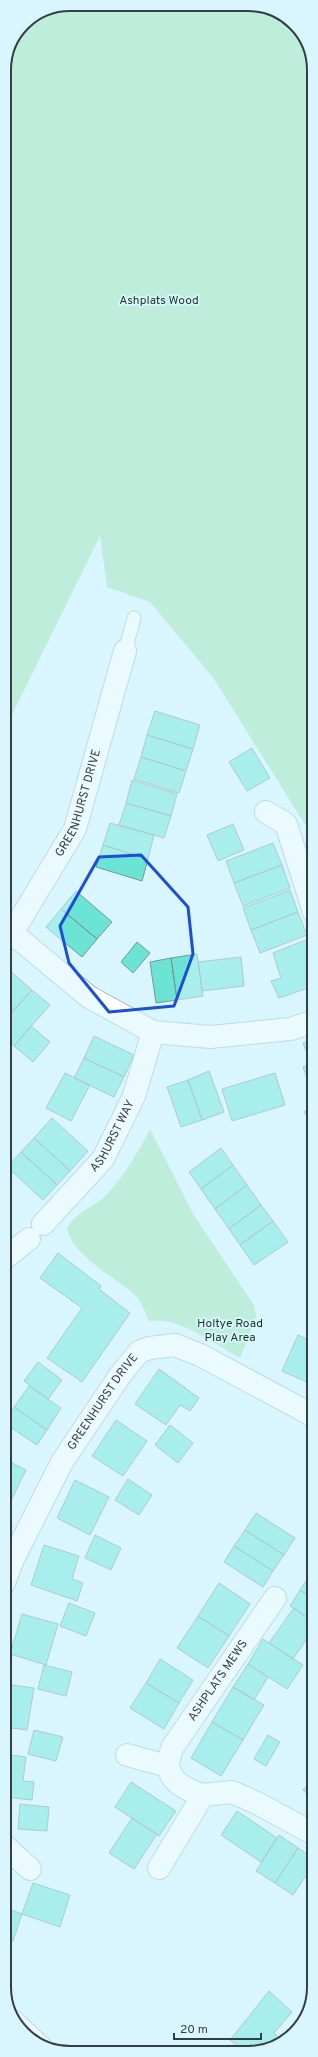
<svg xmlns="http://www.w3.org/2000/svg" width="318" height="2057" viewBox="0 0 318 2057" font-family="Overpass,sans-serif">
	<style>
		.green { fill: #9de5b0 }
		.building { fill: #6be4d5; stroke: #7b9792 }
		.lines { fill: none; stroke-linecap: round; stroke-linejoin: round }
		.service-casing { stroke: #9fbbc3; stroke-width: 15 }
		.minor-casing { stroke: #9fbbc3; stroke-width: 24 }
		.service { stroke: #fff; stroke-width: 13 }
		.minor { stroke: #fff; stroke-width: 22 }
		.marked { fill: none; stroke: #1d4ed8; stroke-width: 3; stroke-linejoin: round }
		.labels { text-anchor: middle; dominant-baseline: central; stroke-width: 3.5; stroke-linejoin: round; paint-order: stroke }
		.park-label { font-size: 12px; fill: #15361f; stroke: #d9f6ff }
		.street-label { font-size: 12px; fill: #343f43; stroke: #d9f6ff }
		.rim { fill: none; stroke: #343f43; stroke-width: 2 }
	</style>
	<rect width="100%" height="100%" fill="#d9f6ff"/>
	<path class="green" d="M70 4 265 6 298 27 314 66V839L214 679 150 602 107 587 100 536 7 725 4 736V66L24 23Z
		M150 1129 195 1217 254 1305 256 1317 240 1358C215 1344 178 1316 149 1321 145 1313 142 1302 136 1296 115 1277 73 1257 67 1228 77 1210 96 1207 109 1192 126 1173 138 1152 150 1129Z"/>
	<path class="building" d="M155 711 200 725 193 749 147 735Z
		M147 735 193 749 186 771 141 757Z
		M252 748 270 778 247 791 229 762Z
		M141 757 186 771 179 793 134 779Z
		M132 780 177 794 171 816 126 803Z
		M126 803 171 816 164 838 119 825Z
		M110 823 154 835 148 859 103 845Z
		M233 824 244 850 218 861 207 835Z
		M273 843 282 865 234 883 226 861Z
		M103 845 148 859 142 881 96 867Z
		M282 865 290 888 243 906 234 883Z
		M290 890 298 912 251 930 243 908Z
		M76 891 112 922 97 939 61 909Z
		M61 909 97 939 82 957 46 927Z
		M298 912 307 935 260 953 251 930Z
		M308 939 314 956V986L279 998 271 981 281 978 273 953Z
		M137 942 150 953 133 973 121 962Z
		M197 954 203 996 177 1000 171 958Z
		M241 957 244 986 202 991 198 962Z
		M171 958 177 1000 156 1003 150 962Z
		M10 971 32 990 4 1021V977Z
		M32 990 50 1005 14 1046 4 1037V1021Z
		M31 1026 50 1042 33 1062 14 1046Z
		M94 1036 134 1055 124 1077 84 1058Z
		M314 1039V1063L311 1064 303 1043Z
		M84 1058 124 1077 114 1097 74 1078Z
		M314 1063V1089L311 1090 303 1067Z
		M209 1071 224 1112 202 1120 188 1080Z
		M65 1073 90 1085 71 1121 46 1108Z
		M275 1073 285 1105 232 1121 222 1089Z
		M188 1080 202 1120 181 1127 167 1087Z
		M314 1105V1126L304 1112Z
		M52 1118 88 1151 70 1171 34 1138Z
		M34 1138 70 1171 57 1185 21 1152Z
		M221 1148 233 1165 201 1189 189 1172Z
		M21 1152 57 1185 43 1200 7 1167Z
		M4 1165 12 1172 4 1181Z
		M233 1165 247 1185 215 1209 201 1189Z
		M247 1185 261 1205 229 1229 215 1209Z
		M261 1205 273 1221 240 1245 229 1229Z
		M273 1221 288 1242 254 1265 240 1245Z
		M58 1253 101 1286 99 1289 130 1313 82 1382 47 1358 82 1308 40 1278Z
		M298 1335 314 1342V1385L282 1371Z
		M38 1362 62 1380 48 1399 24 1381Z
		M159 1369 199 1398 190 1411 180 1405 166 1425 135 1404Z
		M29 1386 61 1408 47 1430 14 1407Z
		M14 1407 47 1430 37 1445 4 1423Z
		M116 1420 147 1441 123 1476 92 1456Z
		M170 1425 193 1443 178 1463 155 1445Z
		M4 1459 26 1470 7 1509 4 1507Z
		M128 1479 152 1495 139 1515 115 1500Z
		M75 1480 109 1497 90 1535 57 1518Z
		M256 1513 295 1538 284 1555 245 1530Z
		M245 1530 284 1555 273 1571 234 1546Z
		M95 1535 121 1548 111 1570 85 1558Z
		M44 1545 79 1556 72 1579 83 1583 77 1601 31 1585Z
		M234 1546 273 1571 263 1587 224 1562Z
		M311 1574 314 1576V1599L300 1590Z
		M219 1583 250 1604 229 1636 198 1616Z
		M300 1590 314 1599V1622L290 1606Z
		M69 1603 95 1613 86 1636 60 1626Z
		M294 1608 314 1622V1629L293 1659 269 1643Z
		M22 1614 58 1624 46 1665 10 1654Z
		M198 1616 229 1636 208 1668 177 1648Z
		M263 1639 303 1665 287 1689 248 1664Z
		M160 1659 193 1680 179 1703 146 1683Z
		M248 1664 268 1677 254 1700 233 1687Z
		M44 1665 72 1672 66 1696 38 1689Z
		M146 1683 179 1703 164 1729 130 1708Z
		M4 1684 34 1688 27 1730 4 1727Z
		M233 1687 264 1705 243 1740 212 1722Z
		M212 1722 243 1740 221 1776 191 1758Z
		M34 1730 63 1737 56 1761 28 1754Z
		M268 1735 280 1742 266 1766 254 1759Z
		M4 1754 26 1757 23 1781 34 1782 32 1800 4 1797Z
		M314 1777V1799L303 1790Z
		M131 1782 176 1811 159 1836 115 1807Z
		M20 1804 49 1807 47 1831 18 1829Z
		M237 1811 277 1838 261 1862 221 1835Z
		M132 1818 157 1834 134 1869 109 1853Z
		M279 1835 298 1848 275 1883 256 1871Z
		M298 1848 314 1858V1864L293 1895 275 1883Z
		M33 1883 70 1895 60 1927 22 1914Z
		M314 1889V1908L306 1902Z
		M4 1907 22 1914 13 1941 4 1938Z
		M269 1991 292 2012 274 2033 281 2040 252 2053H245L230 2040Z"/>
	<g class="lines">
		<defs>
			<path id="service" d="M125 651 134 618
				M15 2017 46 2046"/>
			<g id="minor">
				<path d="M266 812 286 824 314 912"/>
				<path d="M12 933 89 997 153 1032 210 1037 291 1029 314 1021"/>
				<path id="s1" d="M4 942 12 933 75 829 125 651"/>
				<path id="s2" d="M43 1224 103 1159 134 1096 153 1032"/>
				<path d="M4 1259 29 1239"/>
				<path id="s3" d="M4 1583 13 1559 62 1462 121 1374 139 1352 149 1348 175 1345 200 1355 314 1416"/>
				<path d="M127 1755 168 1766"/>
				<path id="s4" d="M203 1795C189 1791 171 1783 168 1766 168 1761 171 1753 172 1748L275 1598"/>
				<path d="M4 1845 30 1869"/>
				<path d="M159 1868 203 1795 232 1792 257 1803 314 1834"/>
			</g>
		</defs>
		<use href="#service" class="service-casing"/>
		<use href="#minor" class="minor-casing"/>
		<use href="#service" class="service"/>
		<use href="#minor" class="minor"/>
	</g>
	<path d="M0 0H318V2057H0ZM141 855 188 907 193 954 174 1006 109 1012 69 963 60 926 99 857Z" fill="#d9f6ff" fill-opacity=".55" fill-rule="evenodd"/>
	<path class="marked" d="M141 855 188 907 193 954 174 1006 109 1012 69 963 60 926 99 857Z"/>
	<g class="labels">
		<g class="park-label">
			<text x="159" y="301">Ashplats Wood</text>
			<text x="230" y="1324">Holtye Road<tspan x="230" dy="14">Play Area</tspan></text>
		</g>
		<g class="street-label">
			<text stroke="none"><textPath href="#s1" startOffset="159">GREENHURST DRIVE</textPath></text>
			<text stroke="none"><textPath href="#s2" startOffset="113">ASHURST WAY</textPath></text>
			<text stroke="none"><textPath href="#s3" startOffset="207">GREENHURST DRIVE</textPath></text>
			<text stroke="none"><textPath href="#s4" startOffset="148">ASHPLATS MEWS</textPath></text>
		</g>
	</g>
	<path d="M0 0H318V2057H0ZM70 11H248A59 59 0 0 1 307 70V1987A59 59 0 0 1 248 2046H70A59 59 0 0 1 11 1987V70A59 59 0 0 1 70 11Z" fill="#d9f6ff" fill-rule="evenodd"/>
	<path class="rim" d="M70 11H248A59 59 0 0 1 307 70V1987A59 59 0 0 1 248 2046H70A59 59 0 0 1 11 1987V70A59 59 0 0 1 70 11Z"/>
	<path d="M174 2033v6h87v-6" fill="none" stroke="#343f43" stroke-width="2"/>
	<text x="180" y="2033" font-size="12" fill="#343f43" stroke="#d9f6ff" stroke-width="3" paint-order="stroke">20 m</text>
</svg>
